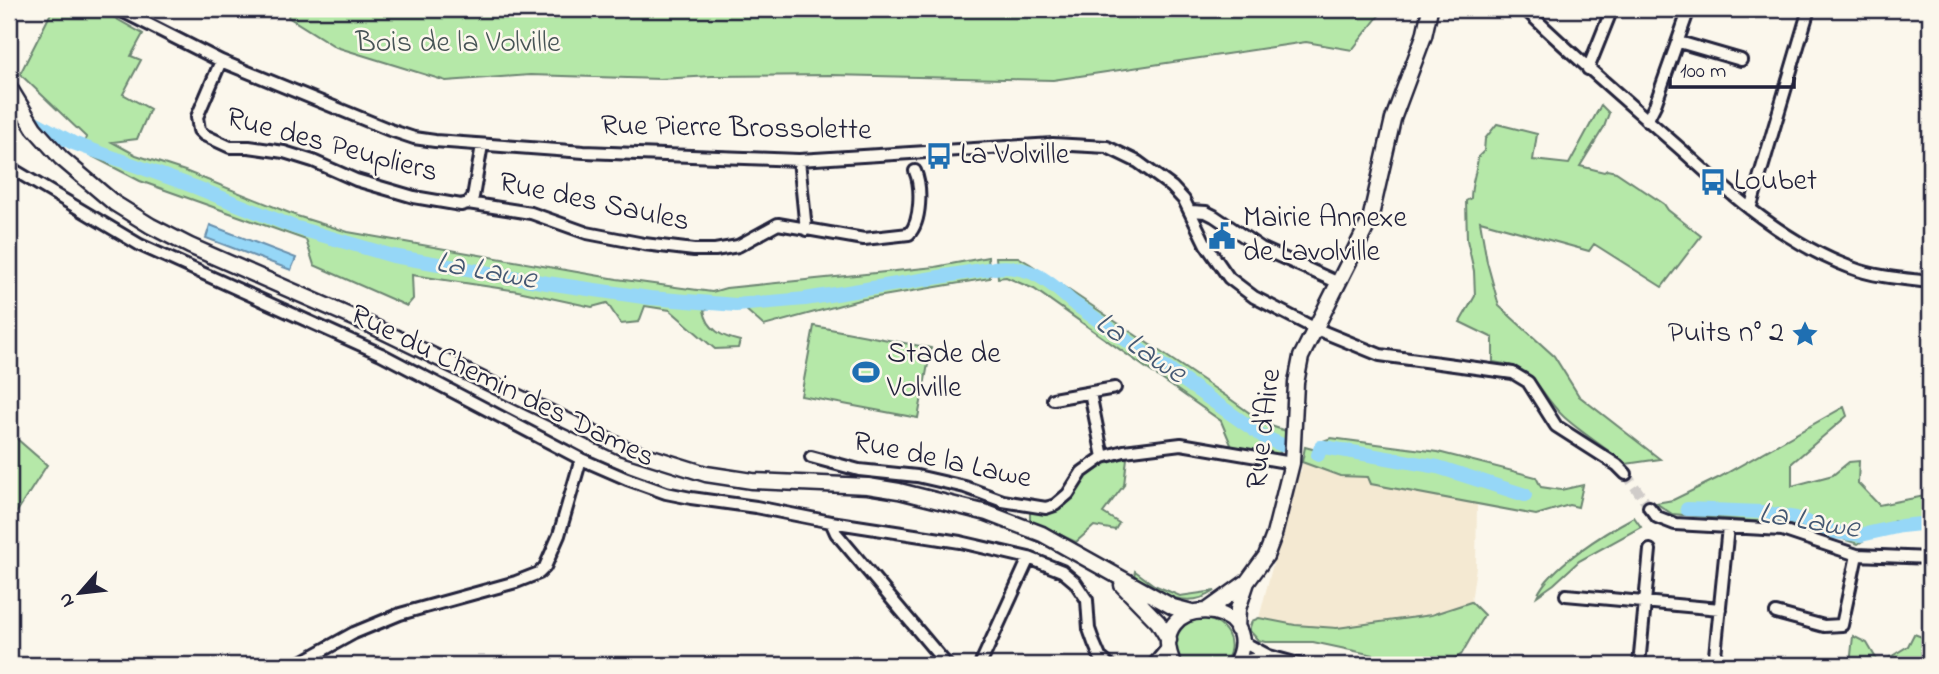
<svg xmlns="http://www.w3.org/2000/svg" width="1939" height="674" viewBox="0 0 1939 674" font-family="'Indie Flower',sans-serif">
	<style>
		.built { fill: #f4e9d2 }
		.green { fill: #b5e8a8; stroke: #6c8572; stroke-width: 2 }
		.water { fill: #96d7f7; stroke: #688fac; stroke-width: 2 }
		.lines { fill: none; stroke-linecap: round; stroke-linejoin: round }
		.river { stroke: #96d7f7; stroke-width: 14 }
		.minor-tunnel { stroke: #d0ccc9; stroke-width: 10; stroke-dasharray: 10 5; stroke-linecap: butt }
		.minor-casing { stroke: #22223b; stroke-width: 16 }
		.major-casing { stroke: #22223b; stroke-width: 19 }
		.minor { stroke: #fbf7ec; stroke-width: 10 }
		.major { stroke: #fbf7ec; stroke-width: 14 }
		.labels { text-anchor: middle; dominant-baseline: central; stroke-width: 5; stroke-linejoin: round; paint-order: stroke }
		.park-label { font-size: 30px; fill: #475456; stroke: #fbf7ec }
		.street-label { font-size: 30px; fill: #22223b; stroke: #fbf7ec }
		.poi-label { font-size: 30px; fill: #22223b; stroke: #fbf7ec; text-anchor: start }
		.water-label { font-size: 32px; font-style: italic; fill: #455873; stroke: #fbf7ec }
	</style>
	<rect width="100%" height="100%" fill="#fbf7ec"/>
	<filter id="ink" filterUnits="userSpaceOnUse"><feTurbulence type="fractalNoise" baseFrequency=".0143" numOctaves="2"/><feDisplacementMap in="SourceGraphic" scale="14" xChannelSelector="R" yChannelSelector="G"/><feConvolveMatrix kernelMatrix="1 2 1 2 8 2 1 2 1" color-interpolation-filters="sRGB"/></filter>
	<g filter="url(#ink)">
		<path class="built" d="M1305 463 1340 476 1369 477 1371 484 1477 503 1476 567 1471 602 1431 615 1337 628 1295 625 1259 618 1297 471 1301 472 1302 464Z"/>
		<path class="green" d="M53 9H99L143 34 131 56 141 60 123 94 150 109 137 139 112 142 136 155 185 171 297 216 348 232 617 279 712 292 726 288 935 267 988 257 990 278 859 300 764 326 745 309 715 306 704 310C707 330 723 337 740 341L738 348 715 349 670 310 645 306 639 322 621 324 607 303 592 307 518 291 412 275 413 299 407 306 314 265 306 240 140 181 82 151 86 137 20 74Z
			M290 9H1384L1352 50 1306 42 1053 80 831 75 712 76 660 79 530 75 446 81 336 47 288 17Z
			M1601 105 1609 113 1604 127 1580 166 1604 172 1607 170 1616 172 1664 204 1668 210 1701 236 1662 287 1594 244 1589 251 1480 221 1487 262 1499 306 1554 356 1579 396 1660 459 1626 464C1606 448 1583 434 1564 417 1534 389 1541 368 1493 362V338L1460 322 1475 296 1474 271 1467 240 1466 201 1471 198C1471 183 1477 171 1478 157L1484 151 1485 139 1497 124 1537 134 1533 160 1569 164Z
			M996 257H1018L1030 264 1226 396 1265 424 1286 431 1284 449 1277 455 1232 447 1221 421 1034 289 1006 277 998 278Z
			M814 326 931 348 918 418 801 396Z
			M1844 407 1847 416 1792 463V486L1833 475 1849 462 1859 461 1858 483 1879 505 1930 495V524L1894 521 1858 544 1821 532 1786 524 1672 514 1656 503 1673 500 1718 478Z
			M9 432 47 465 9 524Z
			M1331 438 1438 452 1536 477 1541 487 1561 490 1583 485 1578 507 1569 505 1536 515 1371 484 1368 477 1340 476 1302 462 1305 447 1320 451 1323 441Z
			M1127 458 1124 485 1103 513 1119 523 1115 530 1094 526 1076 542 1030 521V509L1054 510 1066 505 1085 474 1104 461Z
			M1634 517 1641 527 1579 561 1554 584 1537 596C1550 566 1606 532 1634 517Z
			M1135 571 1154 585 1180 596 1215 591C1186 611 1159 593 1134 576Z
			M1471 602 1484 615 1461 655 1442 665 1406 662 1313 642H1265L1258 640 1249 630 1252 621 1259 618 1295 625 1337 628 1431 615Z
			M1199 618C1225 619 1241 643 1223 665H1183C1169 645 1176 625 1199 618Z
			M1914 634 1930 640V665H1850L1853 636 1867 643 1877 660 1884 661 1908 646Z"/>
		<path class="water" d="M210 225 296 258 291 270 206 238Z"/>
		<g class="lines">
			<path class="river" d="M9 108 73 143 195 187 294 227 393 256 547 283 650 298 736 305 805 299 988 269
				M994 268C1028 263 1049 281 1072 302L1264 437 1282 445
				M1318 455 1321 447H1324L1438 467 1525 495
				M1687 509 1761 512 1796 518 1834 532 1861 535 1901 526 1930 523"/>
			<path class="minor-tunnel" d="M1626 474 1649 507"/>
			<defs>
				<path id="minor" d="M118 9 221 61 390 130 414 138 435 141 584 152 799 160 1053 144 1107 147 1138 162 1172 187 1184 200 1206 245 1229 278 1254 297 1314 328 1380 355 1513 373 1528 382 1556 426 1617 465 1626 474
					M1525 9C1576 59 1630 104 1683 151 1733 197 1787 244 1852 268 1875 277 1905 279 1930 282
					M1679 42 1741 60
					M221 61 197 117 199 130 204 135 230 147H249L284 152 313 161 356 180 414 197 461 205 468 203 473 197 482 145
					M1588 69 1612 9
					M1647 121 1655 105 1689 9
					M799 160 806 230
					M9 167 140 245 381 354 581 459 627 479 666 493 691 498 756 507 831 522 960 542 1029 558 1062 571 1075 582 1087 600 1089 629 1094 643 1100 657 1109 665
					M468 203 531 213 587 233 644 244 694 250H715L738 246 778 224 864 239 909 234C921 222 922 187 915 171
					M1750 209 1809 9
					M1191 211 1206 212 1214 216 1261 248 1339 283
					M1090 393 1103 457
					M1053 399 1115 388
					M811 457 859 470 917 476 965 487 1003 501 1046 508 1055 505 1068 494 1082 472 1103 457 1124 451 1181 444 1292 463
					M1649 507 1657 517 1675 524 1782 530 1857 555 1930 558
					M831 522 836 533 947 665
					M1566 595 1720 609
					M1776 613 1824 626 1842 625 1857 555
					M1241 641 1269 656 1302 665
					M1237 662 1269 656
					M296 665 354 633 400 614 516 582 539 573 545 567 559 535 581 459
					M980 665 1029 558
					M1153 665 1168 647
					M1639 665 1650 550
					M1714 665 1728 527"/>
				<path id="major" d="M9 87 34 128 61 158 114 203 151 226 190 246 370 325 623 448 706 474 752 481 868 486 899 491 987 513 1042 534 1173 607 1192 612
					M1122 585 1158 622 1169 640
					M1208 610 1247 582 1266 556 1274 535 1292 463 1296 383 1301 357 1370 220 1393 119 1424 36 1430 9
					M1237 629 1238 609 1247 582
					M1174 665C1139 591 1272 596 1235 665"/>
			</defs>
			<use href="#minor" class="minor-casing"/>
			<use href="#major" class="major-casing"/>
			<use href="#minor" class="minor"/>
			<use href="#major" class="major"/>
		</g>
	</g>
	<defs>
		<symbol id="bus-bare" viewBox="-9 -9 18 18"><path d="M-5-6H5V4H4V6H2V4H-2V6H-4V4H-5ZM-3.5-4V0h7V-4ZM-3.5 1.2v1.5H-2V1.2ZM2 1.2v1.5H3.5V1.2Z" fill="#1f6fb2" stroke="#fbf7ec" stroke-width="2.5" paint-order="stroke"/></symbol>
		<symbol id="civic-bare" viewBox="-9 -9 18 18"><path d="M-.6-6.5H3V-4.5H.6V-3L4-1V1h2V6H-6V1h2V-1L-.6-3ZM-1.2 2.5V6h2.4V2.5Z" fill="#1f6fb2" stroke="#fbf7ec" stroke-width="2.5" paint-order="stroke"/></symbol>
		<symbol id="sight-bare" viewBox="-9 -9 18 18"><path d="M0-6L1.8-2.2L6-1.7L2.9 1.2L3.7 5.4L0 3.3L-3.7 5.4L-2.9 1.2L-6-1.7L-1.8-2.2Z" fill="#1f6fb2" stroke="#fbf7ec" stroke-width="2.5" paint-order="stroke"/></symbol>
		<symbol id="stadium-bare" viewBox="-9 -9 18 18"><path d="M0-5a6.5 5 0 1 0 0 10a6.5 5 0 1 0 0-10ZM-3.5-1.8h7v3.6h-7Z" fill="#1f6fb2" stroke="#fbf7ec" stroke-width="2.5" paint-order="stroke"/></symbol>
	</defs>
	<g fill-rule="evenodd">
		<use href="#bus-bare" x="920" y="137" width="38" height="38"/>
		<use href="#bus-bare" x="1694" y="163" width="38" height="38"/>
		<use href="#civic-bare" x="1203" y="217" width="38" height="38"/>
		<use href="#sight-bare" x="1786" y="315" width="38" height="38"/>
		<use href="#stadium-bare" x="847" y="353" width="38" height="38"/>
	</g>
	<g class="labels">
		<g class="park-label">
			<text x="458" y="44">Bois de la Volville</text>
		</g>
		<g class="street-label">
			<text transform="translate(736 129) rotate(1)">Rue Pierre Brossolette</text>
			<text transform="translate(332 146) rotate(15)">Rue des Peupliers</text>
			<text transform="translate(594 203) rotate(12)">Rue des Saules</text>
			<text transform="translate(502 387) rotate(26)">Rue du Chemin des Dames</text>
			<text transform="translate(1265 429) rotate(-83)">Rue d'Aire</text>
			<text transform="translate(942 461) rotate(12)">Rue de la Lawe</text>
		</g>
		<g class="poi-label">
			<text x="960" y="156">La Volville</text>
			<text x="1734" y="182">Loubet</text>
			<text x="1243" y="219">Mairie Annexe<tspan x="1243" dy="34">de Lavolville</tspan></text>
			<text x="1784" y="334" text-anchor="end">Puits n° 2</text>
			<text x="887" y="355">Stade de<tspan x="887" dy="34">Volville</tspan></text>
		</g>
		<g class="water-label">
			<text transform="translate(486 272) rotate(10)">La Lawe</text>
			<text transform="translate(1140 349) rotate(34)">La Lawe</text>
			<text transform="translate(1809 522) rotate(9)">La Lawe</text>
		</g>
	</g>
	<rect width="1939" height="674" fill="none" stroke="#fbf7ec" stroke-width="35"/>
	<rect x="18" y="18" width="1904" height="639" fill="none" stroke="#22223b" stroke-width="2.5" filter="url(#ink)"/>
	<g transform="translate(80 593) rotate(242)" stroke="#fbf7ec" stroke-width="5" paint-order="stroke">
	<path d="M0-5L12 26L0 18L-12 26Z" fill="#22223b"/>
	<text y="-10" font-size="19" font-weight="bold" text-anchor="middle" fill="#22223b">N</text>
	</g>
	<path d="M1670 77v10h124v-10" fill="none" stroke="#22223b" stroke-width="3.5"/>
	<text x="1680" y="77" font-size="21" fill="#22223b" stroke="#fbf7ec" stroke-width="5" paint-order="stroke">100 m</text>
</svg>
